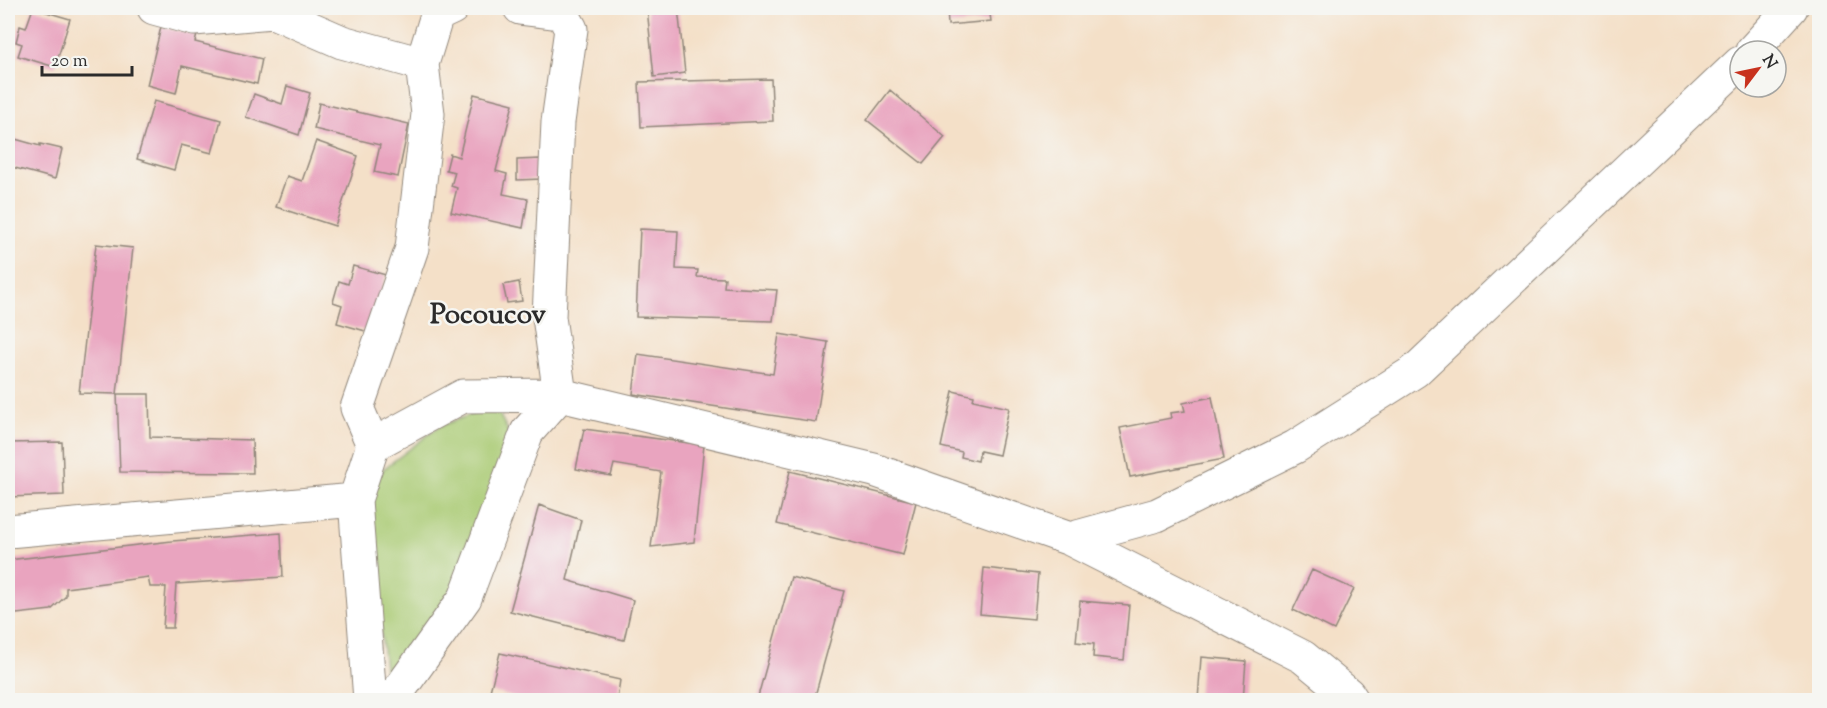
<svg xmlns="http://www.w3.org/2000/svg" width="1827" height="708" viewBox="0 0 1827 708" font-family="'Sorts Mill Goudy',serif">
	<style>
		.green { fill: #aacb74; stroke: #6a7b50; stroke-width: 1.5 }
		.building { fill: #e9a4bf }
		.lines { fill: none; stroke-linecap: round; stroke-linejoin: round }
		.minor-casing { stroke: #90867a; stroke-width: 35 }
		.minor { stroke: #fff; stroke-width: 33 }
		.labels { text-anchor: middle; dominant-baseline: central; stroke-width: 5; stroke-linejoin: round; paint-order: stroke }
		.quarter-label { font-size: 28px; font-weight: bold; fill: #2b2b2b; stroke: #f6f6f2 }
	</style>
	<rect width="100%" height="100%" fill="#f6f6f2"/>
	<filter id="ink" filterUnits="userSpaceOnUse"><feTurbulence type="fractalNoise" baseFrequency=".0167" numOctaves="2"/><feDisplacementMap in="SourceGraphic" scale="12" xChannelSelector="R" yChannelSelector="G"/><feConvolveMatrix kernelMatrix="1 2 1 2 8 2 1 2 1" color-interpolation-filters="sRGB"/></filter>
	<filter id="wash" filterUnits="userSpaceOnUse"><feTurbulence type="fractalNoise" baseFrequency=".008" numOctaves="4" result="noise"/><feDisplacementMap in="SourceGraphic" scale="24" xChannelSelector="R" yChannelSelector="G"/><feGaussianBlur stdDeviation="1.35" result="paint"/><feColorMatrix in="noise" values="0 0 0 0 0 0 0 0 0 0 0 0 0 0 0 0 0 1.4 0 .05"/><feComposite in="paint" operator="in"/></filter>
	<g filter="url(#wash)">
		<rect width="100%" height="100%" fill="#f4e0c8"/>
		<path class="green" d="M497 410 508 431V461L459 596 393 680 386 676 366 504 382 470 440 426 478 412Z"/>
		<g id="blocks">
			<path class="building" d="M33 8 70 19 55 67 18 56 22 44 16 42 20 26 26 28Z
				M647 8H678L685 73 654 77Z
				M947 8H989L991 21 948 25Z
				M161 27 197 35 195 42 262 59 257 84 182 66 176 93 147 85Z
				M771 79 773 121 641 127 639 82Z
				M287 86 310 93 299 135 246 117 254 94 282 104Z
				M890 90 945 137 923 164 867 120Z
				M474 94 513 104 496 171 507 174 503 194 528 199 523 228 451 212 457 188 451 186 455 172 446 170 450 154 459 157Z
				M154 101 221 120 212 153 181 145 174 170 137 159Z
				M319 103 409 124 398 177 374 172 380 145 314 129Z
				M8 137 40 146V144L62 149 55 179 8 166Z
				M316 141 358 156 335 226 276 207 287 176 302 181Z
				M541 159 542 179 517 180V160Z
				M640 229 678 231 676 269 698 270 697 277 725 278 724 287 777 290 773 321 636 317Z
				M96 244 133 248 117 394 79 393Z
				M353 266 386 275 369 332 337 323 342 305 333 302 339 281 348 284Z
				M519 282 522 301 507 303 503 285Z
				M779 334 828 342 816 422 633 394 638 354 773 374Z
				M953 391 974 396 973 400 1009 408 999 455 980 451 978 461 961 457 962 452 941 447Z
				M117 394H149L150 437 252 440 253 473 120 472Z
				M1212 397 1224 459 1130 477 1120 428 1171 418 1170 413 1185 411 1183 403Z
				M584 429 704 445 694 542 651 547 661 472 614 464 611 476 576 469Z
				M62 442 64 495 8 497V443Z
				M790 471 916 502 903 555 777 524Z
				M539 505 581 520 567 580 633 600 624 640 510 611Z
				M281 533 283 577 176 584 173 628H163L166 587H150L148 577 66 588V596L51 610 8 615V560L172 541Z
				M984 568 1038 574 1034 619 980 614Z
				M1312 570 1354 589 1334 630 1293 610Z
				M791 577 844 591 824 663 814 700H757Z
				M1080 601 1129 605 1124 660 1093 657 1094 644 1076 642Z
				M500 653 620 680 617 700H520V699L490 691Z
				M1201 657 1246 661 1243 700H1198Z"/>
		</g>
	</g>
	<g filter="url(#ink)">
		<use href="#blocks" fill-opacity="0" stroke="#90867a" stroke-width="1.5"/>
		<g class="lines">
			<defs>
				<path id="minor" d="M154 8 194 19 273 12 342 42 422 64 428 114 412 248 357 408 373 445
					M520 8 562 13 571 29 558 122 549 317 560 395
					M1752 51 1791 8
					M422 64 437 15 452 8
					M8 531 355 500
					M1070 539 1157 515 1295 447 1415 371 1740 63
					M370 700 355 500 373 445 463 396 560 395 874 470 1070 539 1303 657 1348 694 1352 700
					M392 700 465 598 527 432 560 395"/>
			</defs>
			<use href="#minor" class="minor-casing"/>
			<use href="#minor" class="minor"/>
		</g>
	</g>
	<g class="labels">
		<g class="quarter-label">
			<text x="488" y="316">Pocoucov</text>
		</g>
	</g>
	<rect width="1827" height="708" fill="none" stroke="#f6f6f2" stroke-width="30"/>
	<g transform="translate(1758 69) rotate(58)"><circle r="28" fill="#f6f6f2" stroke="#a5a5a2" stroke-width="1.5"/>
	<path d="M0-4.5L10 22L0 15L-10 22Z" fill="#c8321e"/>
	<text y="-9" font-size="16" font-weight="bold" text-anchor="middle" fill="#2b2b2b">N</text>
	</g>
	<path d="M42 66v9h90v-9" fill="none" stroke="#2b2b2b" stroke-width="3"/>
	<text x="51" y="66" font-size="18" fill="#2b2b2b" stroke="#f6f6f2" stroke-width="4.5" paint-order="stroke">20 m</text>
</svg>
